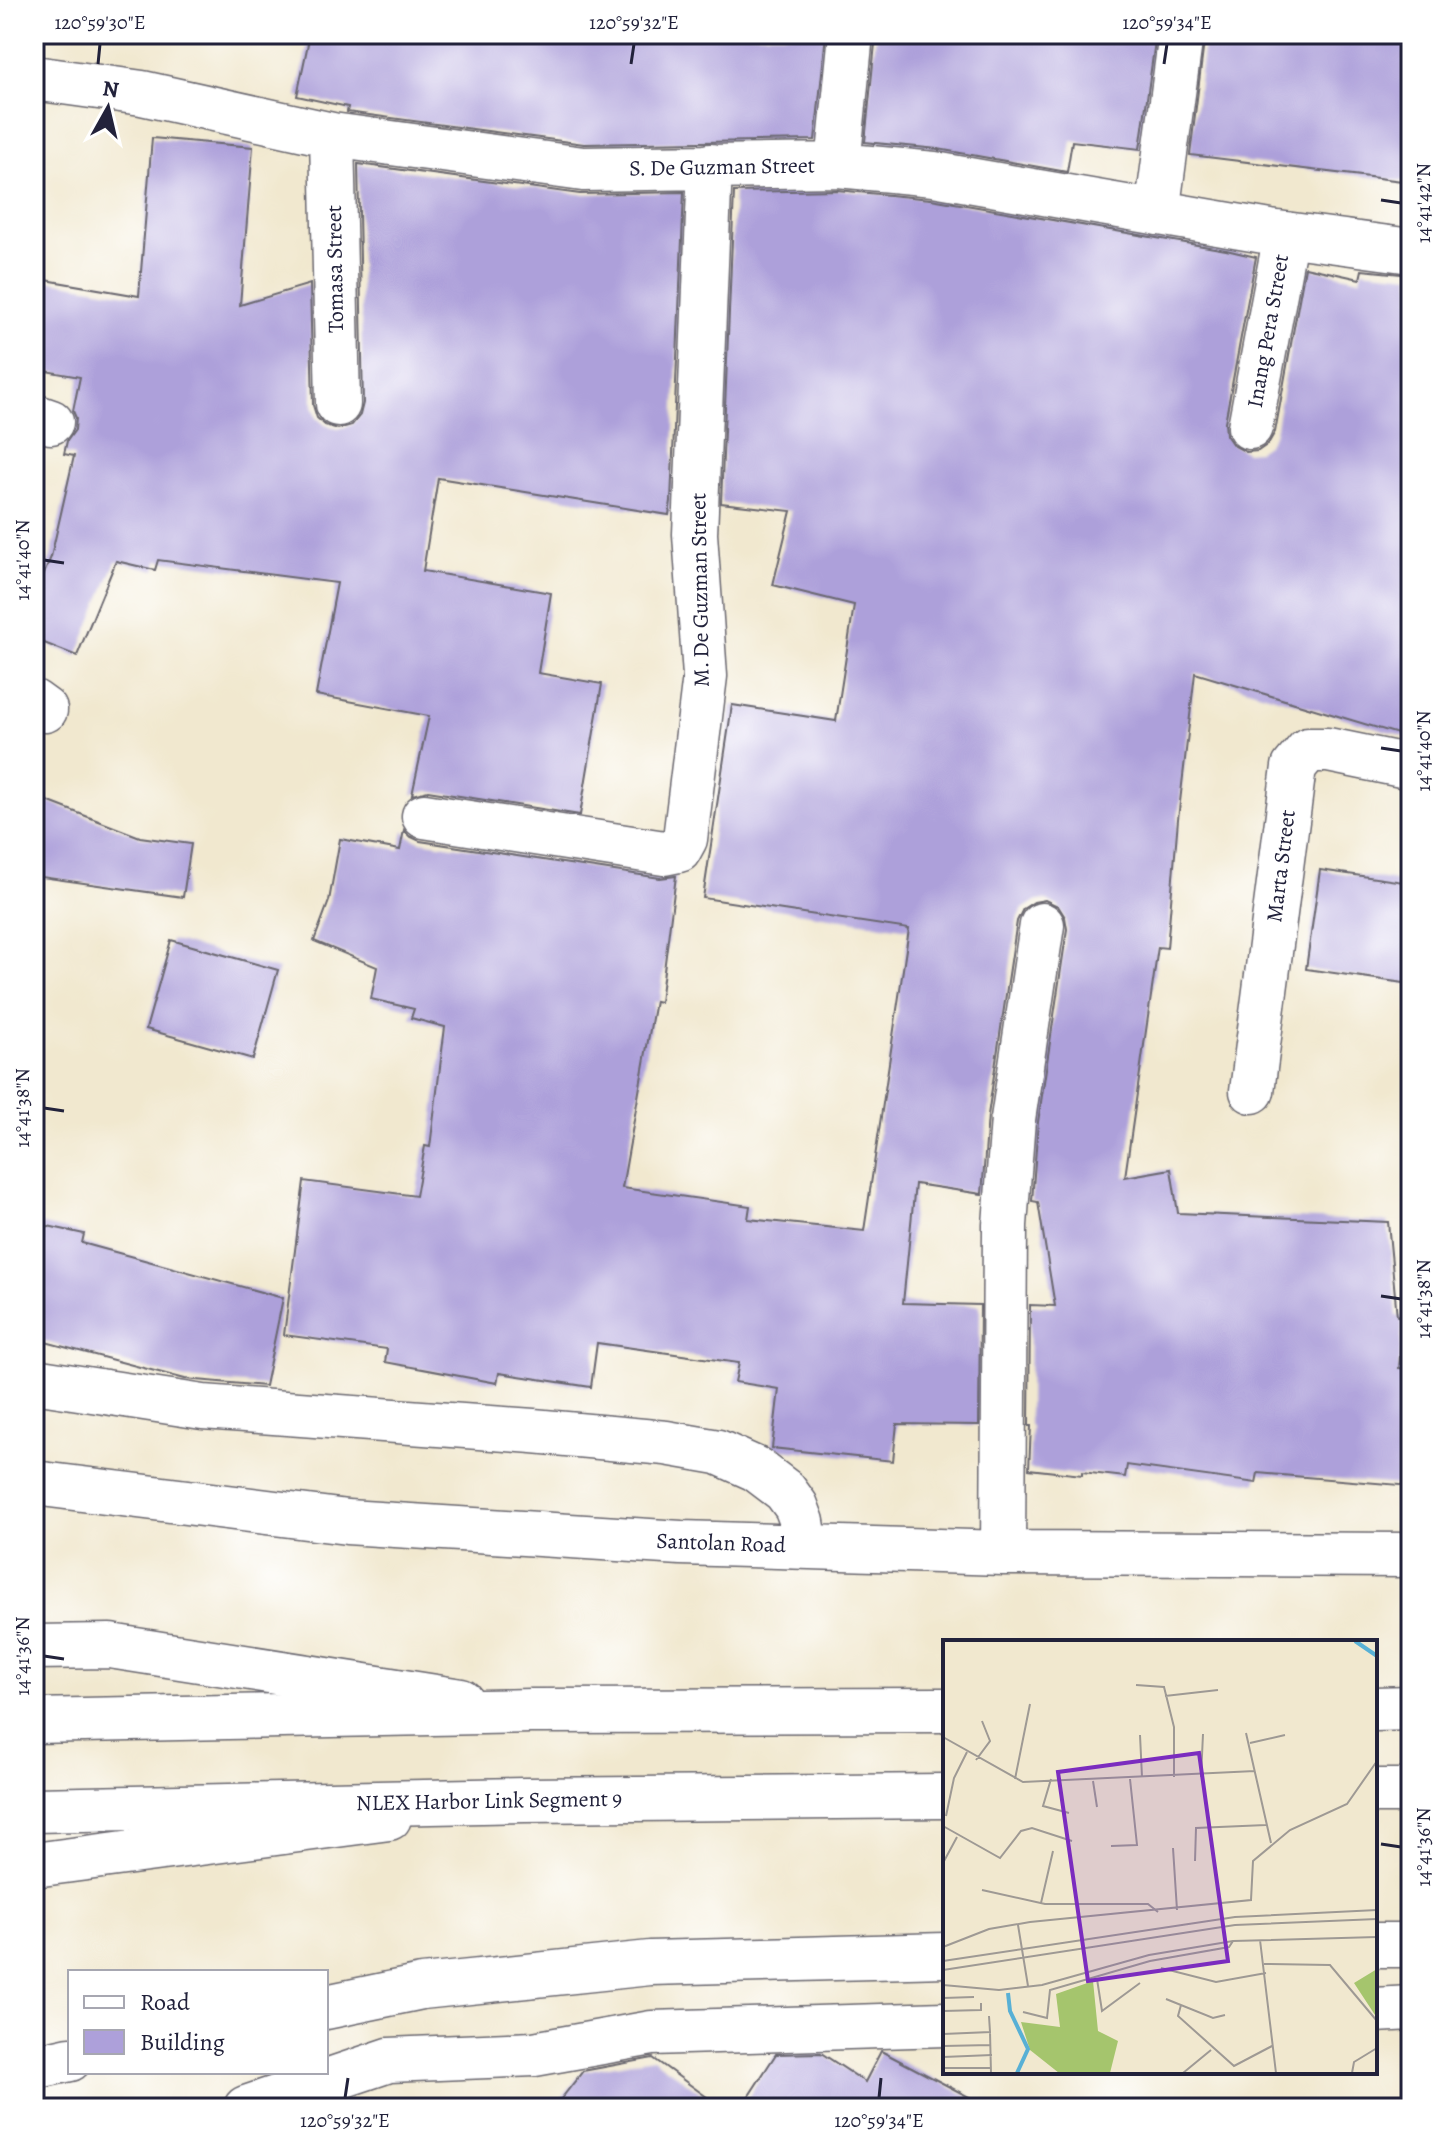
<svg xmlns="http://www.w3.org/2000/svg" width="1445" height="2142" viewBox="0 0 1445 2142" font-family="Alegreya,serif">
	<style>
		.building { fill: #ada0da }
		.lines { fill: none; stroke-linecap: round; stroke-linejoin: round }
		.minor-casing { stroke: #6a676f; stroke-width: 47 }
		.highway-casing { stroke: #6a676f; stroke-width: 47 }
		.minor { stroke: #fff; stroke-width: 44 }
		.highway { stroke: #fff; stroke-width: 44 }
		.ticks { fill: none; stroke: #22223b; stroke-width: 3 }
		.labels { text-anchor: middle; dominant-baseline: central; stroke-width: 6; stroke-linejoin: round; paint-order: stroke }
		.street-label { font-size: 22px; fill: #22223b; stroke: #fff }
		.inset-river { fill: none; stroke: #58b0d5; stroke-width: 4 }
		.inset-road { fill: none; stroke: #9e9994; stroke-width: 2 }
		.view { fill: #7b2cbf; fill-opacity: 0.15; stroke: #7b2cbf; stroke-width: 4 }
		.inset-edge { fill: none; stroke: #22223b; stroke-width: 4 }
		.neatline { fill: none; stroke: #22223b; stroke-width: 3 }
		.ticks-label { font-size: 20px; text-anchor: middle; fill: #22223b }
	</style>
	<rect width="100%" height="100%" fill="#fff"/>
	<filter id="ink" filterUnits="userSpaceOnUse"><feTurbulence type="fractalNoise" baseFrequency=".0125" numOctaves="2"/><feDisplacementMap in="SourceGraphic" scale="16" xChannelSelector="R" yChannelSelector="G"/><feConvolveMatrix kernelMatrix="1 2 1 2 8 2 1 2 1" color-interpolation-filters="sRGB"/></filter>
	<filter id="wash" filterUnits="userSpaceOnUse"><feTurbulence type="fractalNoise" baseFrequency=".006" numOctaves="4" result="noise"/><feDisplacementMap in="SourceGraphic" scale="32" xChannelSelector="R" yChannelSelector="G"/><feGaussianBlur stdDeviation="1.8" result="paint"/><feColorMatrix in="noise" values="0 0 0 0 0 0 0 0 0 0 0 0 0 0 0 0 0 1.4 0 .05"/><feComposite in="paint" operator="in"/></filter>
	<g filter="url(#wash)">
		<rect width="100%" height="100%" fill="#f1e8cf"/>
		<g id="blocks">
			<path class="building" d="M310 34H826L815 140 584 144 347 112 348 107 297 96Z
				M876 34H1156L1140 149 1072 141 1067 172 938 149 865 142Z
				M1205 34H1411V182L1190 155Z
				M152 138 253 147 240 305 310 284 313 405 317 418 325 425 338 429 352 425 360 415 363 403 358 164 580 194 684 192 671 501 669 515 438 478 423 571 551 593 538 673 602 684 580 815 428 791 412 795 429 716 316 695 337 583 158 560 155 570 116 561 77 656 34 639V598L51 557 74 456 64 454 67 441 75 430 76 418 73 411 80 377 34 369V278L139 296Z
				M837 190 931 199 1226 250 1256 257 1225 422 1226 435 1233 445 1246 452 1258 451 1268 444 1275 432 1305 267 1360 279 1362 270 1411 275V738L1195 673 1178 819 1167 948 1158 947 1125 1177 1171 1169 1178 1213 1388 1222 1397 1316 1403 1317 1399 1368 1411 1369V1486L1258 1473 1256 1483 1127 1465 1125 1477 1082 1472V1475L1029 1469 1031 1426H1029L1030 1305 1055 1306 1038 1202 1032 1201 1038 1122 1067 929 1065 917 1058 906 1045 900 1034 902 1023 909 1017 921 988 1115 982 1194 915 1184 903 1303 980 1305 979 1425 897 1424 893 1461 772 1448 779 1389 735 1382 739 1363 597 1343 591 1387 499 1373 497 1383 385 1362 387 1349 284 1335 304 1181 416 1196 425 1146 430 1147 445 1027 411 1018 414 1009 371 999 377 967 314 941 329 901 340 839 400 850 404 830 409 836 420 841 660 878 676 876 660 1002 655 1001 622 1188 750 1206 748 1219 864 1231 909 929 703 898 732 705 836 721 854 605 773 585 791 511 721 503 734 192Z
				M34 796 140 837 191 844 183 897 34 876Z
				M1320 870 1411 883V984L1306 969Z
				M171 940 278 970 253 1059 146 1029Z
				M34 1223 84 1234 82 1243 283 1298 265 1386 185 1379 34 1339Z
				M881 2051 990 2108H741L776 2054 821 2053 865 2082Z
				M653 2058 722 2108H554L583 2071Z"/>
		</g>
	</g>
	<g filter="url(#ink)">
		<use href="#blocks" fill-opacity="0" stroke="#6a676f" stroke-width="2"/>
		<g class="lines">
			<defs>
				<path id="minor" d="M34 78 142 93 332 135 583 169 838 165 934 174 1270 232 1411 251
					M332 135 338 404
					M838 165 851 34
					M1157 213 1181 34
					M34 416 51 422
					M1250 427 1286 234
					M34 702 45 710
					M424 816 664 853 679 850 685 839 705 676 695 534 710 166
					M1252 1091 1294 767 1308 750H1328L1411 767
					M34 1381 203 1407 533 1431 666 1443 718 1452 756 1469 785 1491 796 1506 802 1522 806 1546
					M34 1483 347 1522 681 1543 1003 1553 1411 1555
					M1003 1553 1005 1225 1013 1119 1042 925
					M34 1647 110 1646 461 1701
					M34 1865 389 1818
					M1375 1945H1411
					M326 2007 422 1987 650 1963 945 1955
					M1375 2010 1411 2008
					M34 2067 70 2059
					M246 2108 389 2060 534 2054 652 2033 945 2024"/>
				<path id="highway" d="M1375 1709 1411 1708
					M34 1721 531 1711 945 1710
					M1375 1791H1411
					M34 1810 525 1800 945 1796"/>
			</defs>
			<use href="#minor" class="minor-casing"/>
			<use href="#highway" class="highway-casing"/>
			<use href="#minor" class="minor"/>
			<use href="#highway" class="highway"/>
		</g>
	</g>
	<path class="ticks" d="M98 64 100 44M631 64 634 44M1164 64 1167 44M1381 200 1401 203M44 560 64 563M1381 748 1401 751M44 1108 64 1111M1381 1296 1401 1299M44 1656 64 1659M1381 1844 1401 1847M345 2098 348 2078M879 2098 881 2078"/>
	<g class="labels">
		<g class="street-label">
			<text transform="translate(722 167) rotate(-1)">S. De Guzman Street</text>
			<text transform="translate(335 269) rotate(-91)">Tomasa Street</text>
			<text transform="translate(1268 331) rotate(-80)">Inang Pera Street</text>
			<text transform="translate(700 590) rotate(-91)">M. De Guzman Street</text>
			<text transform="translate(1281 866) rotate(-83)">Marta Street</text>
			<text transform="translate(721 1543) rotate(2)">Santolan Road</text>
			<text transform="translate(489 1801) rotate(-1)">NLEX Harbor Link Segment 9</text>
		</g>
	</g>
	<g transform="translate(943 1640)">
		<rect width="434" height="434" fill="#f1e8cf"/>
		<path d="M434 329V378L411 343ZM150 341 155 391 175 401 167 433H116L87 410 78 382 117 387 113 354Z" fill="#a5c56d"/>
		<path class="inset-river" d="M412 1 434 16M65 353 67 371 85 409 74 433"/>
		<path class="inset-road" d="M193 45 221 47 231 87V137M222 56 275 50M303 93 328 203M197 95 199 137M0 97 80 142 312 131M307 103 342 95M33 120 47 101 39 81M258 137 260 94M72 139 87 64M108 139 100 166 126 173M150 141 154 167M3 176 11 138 24 112M0 186 57 218 78 191 89 188 129 201M168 206 194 205 187 139M230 208 234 270M252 221 253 188 323 185M0 223 14 197M39 250 102 264H205L215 272M98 263 110 211M75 285 85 346M317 300 333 433M0 307 46 289 87 282 308 260 310 221 347 190 404 164 434 121M0 321 292 277 434 270M321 324 387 325 434 381M218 328 273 342 323 333M0 330 292 285 434 279M154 339 159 371 197 343M0 345 56 350 99 345 206 315 290 301 434 297M0 358 31 357M223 359 270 378 282 375M238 365 235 376 291 426 329 406M0 371 38 370V363M80 372 104 378 107 350 207 321 286 307 290 301M47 392 48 433M0 394 47 392 46 376M0 406 48 405M0 417 49 415M0 428H48M240 433 268 410M409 433 411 422 434 408"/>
		<path class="view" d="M256 113 285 321 145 341 115 132Z"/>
		<rect width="434" height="434" class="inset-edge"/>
	</g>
	<rect width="1445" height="2142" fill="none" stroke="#fff" stroke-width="88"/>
	<rect x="68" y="1970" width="260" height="104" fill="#ffffff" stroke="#a7a7b1" stroke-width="2"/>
	<rect x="84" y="1996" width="40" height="12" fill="#ffffff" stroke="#a7a7b1" stroke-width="2"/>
	<text x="140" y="2010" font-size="24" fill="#22223b">Road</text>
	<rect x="84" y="2030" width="40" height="24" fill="#ada0da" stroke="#a7a7b1" stroke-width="2"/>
	<text x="140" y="2050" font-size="24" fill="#22223b">Building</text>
	<g transform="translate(108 108) rotate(8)" stroke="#ffffff" stroke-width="6" paint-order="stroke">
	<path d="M0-6L14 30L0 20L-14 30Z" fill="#22223b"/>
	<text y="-12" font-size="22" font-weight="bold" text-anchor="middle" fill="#22223b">N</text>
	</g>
	<rect x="44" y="44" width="1357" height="2054" class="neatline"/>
	<g class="ticks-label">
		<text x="100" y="29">120°59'30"E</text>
		<text x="634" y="29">120°59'32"E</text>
		<text x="1167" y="29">120°59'34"E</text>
		<text transform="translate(1423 203) rotate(-90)" y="7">14°41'42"N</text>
		<text transform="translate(22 560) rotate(-90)" y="7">14°41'40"N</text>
		<text transform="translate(1423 751) rotate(-90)" y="7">14°41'40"N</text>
		<text transform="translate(22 1108) rotate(-90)" y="7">14°41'38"N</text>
		<text transform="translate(1423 1299) rotate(-90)" y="7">14°41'38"N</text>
		<text transform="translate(22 1656) rotate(-90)" y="7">14°41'36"N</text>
		<text transform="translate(1423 1847) rotate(-90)" y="7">14°41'36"N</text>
		<text x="345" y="2127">120°59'32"E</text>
		<text x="879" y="2127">120°59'34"E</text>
	</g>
</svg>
